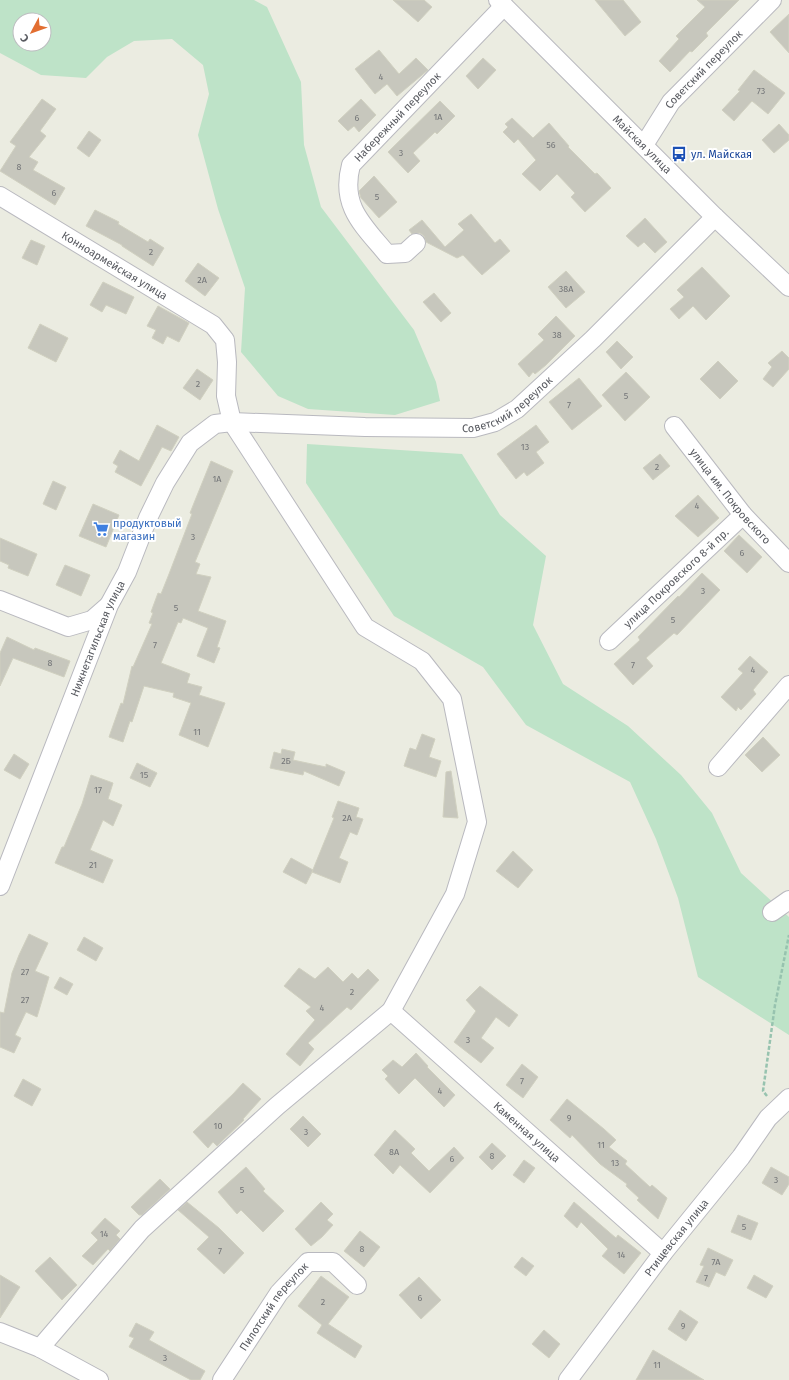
<svg xmlns="http://www.w3.org/2000/svg" width="789" height="1380" viewBox="0 0 789 1380" font-family="'Fira Sans',sans-serif">
	<style>
		.green { fill: #bee3c8; fill-rule: evenodd }
		.building { fill: #c7c7bd; stroke: #d0d0c0 }
		.lines { fill: none; stroke-linecap: round; stroke-linejoin: round }
		.minor-casing { stroke: #b9b9bf; stroke-width: 20 }
		.path { stroke: #97c3af; stroke-width: 2.5; stroke-dasharray: 4 2; stroke-linecap: butt }
		.minor { stroke: #fff; stroke-width: 18 }
		.labels { text-anchor: middle; dominant-baseline: central; stroke-width: 4; stroke-linejoin: round; paint-order: stroke }
		.number-label { font-size: 9px; fill: #747678 }
		.street-label { font-size: 11px; fill: #595b61; stroke: #fff }
		.transit-label { font-size: 11px; fill: #164399; stroke: #fff; text-anchor: start }
		.shop-label { font-size: 11px; fill: #366cbe; stroke: #fff; text-anchor: start }
	</style>
	<rect width="100%" height="100%" fill="#ebece1"/>
	<path class="green" d="M0 0H254L267 7 301 82 304 145 321 207 414 330 436 382 440 401 395 415 308 409 278 396 241 352 245 288 218 209 198 135 209 94 203 65 172 39 134 41 107 57 86 78 41 75 0 53ZM20 20H44V44H20Z
		M307 444 462 454 500 515 546 556 533 625 563 684 628 726 681 775 712 813 741 873 789 917V1035L698 977 678 898 656 839 630 782 526 725 483 667 394 616 306 483Z"/>
	<path class="building" d="M393 0H424L432 7 418 22Z
		M595 0H623L641 22 625 36Z
		M697 0H739L706 33 708 36 692 52 690 51 670 72 659 61 679 39 676 36 705 7Z
		M789 14V53L770 32Z
		M379 50 399 74 416 58 428 70 397 96 387 84 375 94 355 69Z
		M483 58 496 70 478 89 466 76Z
		M754 70 785 93 768 114 752 101 734 121 722 110 740 91 738 90Z
		M42 99 56 109 40 131 46 136 29 157 38 162 33 170 65 188 55 205 0 171 16 146 10 142Z
		M361 99 376 115 359 132 354 126 348 131 338 121Z
		M440 101 455 116 437 134 435 132 413 153 420 161 408 173 388 152Z
		M512 118 533 138 549 123 569 146 568 147 595 174 597 173 611 188 585 212 571 197 575 193 557 174 540 191 522 174 536 160 518 139 514 143 503 132 508 127 505 124Z
		M779 124 789 135V140L774 153 762 140Z
		M89 131 101 140 89 157 77 148Z
		M374 176 397 202 379 218 361 198 359 191Z
		M95 210 119 222 118 224 148 242 150 239 164 248 153 266 122 246V245L86 226Z
		M471 214 495 243 500 239 510 251 482 275 463 255 457 258 426 242 424 236 420 233 412 234 409 230 422 220 445 247 464 230 458 224Z
		M645 218 667 242 655 253 644 242 638 247 626 236Z
		M31 240 45 246 37 265 22 258Z
		M198 263 219 278 205 296 185 281Z
		M702 267 730 296 706 320 693 306 679 319 670 309 684 297 677 290Z
		M566 271 585 292 566 308 548 287Z
		M103 282 134 297 126 314 106 305 102 312 90 305Z
		M434 293 451 313 441 322 423 302Z
		M158 306 189 323 179 342 167 336 163 344 152 338 156 330 147 326Z
		M556 316 575 336 546 365 535 374 533 372 529 377 518 364 544 340 538 334Z
		M40 324 68 338 56 362 28 348Z
		M617 341 633 357 621 369 606 352Z
		M782 351 789 358V369L773 387 763 379 772 367 768 363Z
		M718 361 738 381 720 399 700 379Z
		M197 369 213 380 200 400 183 388Z
		M626 372 650 397 625 421 602 395Z
		M579 378 602 406 572 430 549 402Z
		M157 425 179 437 171 451 162 447 141 486 115 472 118 466 113 463 120 450 139 461Z
		M536 425 549 442 536 452 544 463 527 476 524 472 516 479 497 454Z
		M660 454 670 466 653 480 643 468Z
		M211 461 233 471 195 562 200 564 196 574 211 577 198 611 226 621 217 647 220 648 214 663 197 656 208 628 183 618 181 623 178 622 161 663 190 674 187 683 202 687 199 695 225 703 208 747 179 735 191 703 173 697 174 693 144 686 132 722 130 721 123 742 109 737 121 703 123 704 132 666 133 667 152 624 149 623 153 613 151 612 158 593 161 594 169 574 192 514 190 513 194 503Z
		M53 481 66 487 56 510 43 504Z
		M698 495 719 518 698 537 675 516Z
		M93 504 119 515 106 547 79 536Z
		M739 535 762 557 747 573 724 551Z
		M0 538 37 554 28 576 8 568 9 565 0 561Z
		M65 565 90 575 81 596 56 585Z
		M702 573 720 590 677 635 674 633 646 658 653 666 633 685 614 664 640 640 638 637 678 596 679 597Z
		M7 637 34 650 35 648 70 661 64 677 13 658 0 686V653Z
		M750 656 768 672 753 690 756 694 741 710 738 707 736 711 721 697 743 673 738 669Z
		M422 734 435 739 429 757 441 761 436 777 404 766 410 748 416 750Z
		M763 737 780 755 762 772 745 755Z
		M282 749 295 752 293 760 326 767V764L345 772 339 786 304 771 303 775 270 768 274 752 281 754Z
		M14 754 29 764 20 779 4 770Z
		M137 763 157 773 150 787 130 778Z
		M451 771 458 818 443 817 446 772Z
		M91 775 113 783 108 799 122 805 113 826 103 820 90 850 113 860 103 883 55 863 62 847H64L82 804Z
		M338 801 359 808 356 817 363 819 357 835 350 832 339 858 348 862 340 883 312 872 334 818 332 817Z
		M513 851 533 870 518 888 496 871Z
		M291 858 313 870 306 884 283 872Z
		M29 934 48 943 35 971 49 977 37 1017 26 1012 15 1035 21 1038 14 1053 0 1047V1012L4 1013 12 973 19 955Z
		M84 937 103 948 96 961 77 950Z
		M328 967 343 982 352 973 358 979 368 969 379 980 351 1010 347 1007 308 1043 314 1049 300 1066 286 1054 315 1020 306 1011 311 1007 284 986 299 968 315 979Z
		M60 977 73 984 67 995 54 988Z
		M480 986 518 1015 509 1027 496 1017 481 1038 494 1048 481 1063 454 1042 476 1011 466 1000Z
		M416 1053 428 1066 427 1067 455 1095 444 1107 415 1078 399 1094 385 1079 388 1076 382 1070 393 1060 402 1067Z
		M522 1064 538 1077 523 1098 506 1085Z
		M23 1079 41 1089 32 1106 14 1096Z
		M243 1083 261 1099 243 1119 244 1120 217 1146 213 1142 208 1148 193 1132 233 1094Z
		M567 1099 604 1129 616 1140 609 1147 627 1161 625 1164 650 1187 652 1185 667 1198 658 1219 637 1200 639 1198 626 1186 627 1184 600 1164 572 1135 570 1138 550 1120Z
		M303 1116 321 1134 308 1147 290 1129Z
		M395 1130 415 1149 411 1153 429 1171 454 1147 464 1158 430 1193 400 1165 393 1174 374 1155Z
		M492 1143 506 1156 492 1170 479 1157Z
		M524 1160 535 1168 524 1183 513 1175Z
		M246 1167 265 1189 263 1191 284 1211 263 1232 241 1210 237 1214 218 1192Z
		M771 1167 789 1177V1184L782 1195 762 1183Z
		M160 1179 170 1189 142 1215H139L131 1207Z
		M187 1202 219 1228 244 1253 224 1274 197 1249 209 1237 178 1210Z
		M321 1202 333 1214 327 1220 333 1225 322 1237 311 1246 295 1229Z
		M574 1202 616 1238 618 1235 641 1253 624 1274 602 1256 608 1249 581 1222 577 1228 564 1216Z
		M738 1215 758 1223 751 1240 731 1232Z
		M105 1218 120 1231 116 1235 120 1239 110 1251 108 1249 93 1265 82 1256 98 1240 91 1233Z
		M360 1231 380 1247 364 1267 344 1251Z
		M708 1248 733 1260 725 1276 716 1272 709 1287 696 1282 704 1266 700 1265Z
		M50 1257 77 1285 62 1300 35 1271Z
		M522 1257 534 1266 526 1276 514 1267Z
		M0 1275 20 1287 0 1318Z
		M754 1275 773 1286 766 1298 747 1288Z
		M321 1276 349 1297 328 1324 362 1346 355 1358 317 1333 322 1325 298 1306Z
		M419 1277 441 1300 421 1319 399 1295Z
		M680 1310 698 1322 686 1341 668 1329Z
		M136 1323 154 1332 149 1340 205 1371 200 1380H191L129 1347 134 1338 129 1336Z
		M544 1330 560 1344 549 1358 532 1344Z
		M653 1350 704 1380H636Z"/>
	<g class="lines">
		<defs>
			<g id="minor">
				<path id="s1" d="M498 0 715 217 789 287"/>
				<path id="s2" d="M644 145 671 102 772 0"/>
				<path id="s3" d="M0 196 213 325 225 340 227 362 226 396 232 422 365 627 422 661 452 699 477 822 455 894 391 1011 277 1106 142 1229 40 1348"/>
				<path id="s4" d="M416 243 405 253 387 254C363 225 340 206 351 165L504 6"/>
				<path id="s5" d="M674 426 743 515 789 563"/>
				<path d="M0 600 68 627 92 620 108 606"/>
				<path id="s6" d="M609 641 743 515"/>
				<path d="M718 767 789 685"/>
				<path id="s7" d="M0 886 109 605 127 572 148 518 165 483 190 443 215 424 232 422 365 427 473 428 495 422 517 409 593 339 715 217"/>
				<path d="M772 912 789 900"/>
				<path id="s8" d="M391 1011 663 1253"/>
				<path d="M0 1332 40 1348 99 1380"/>
				<path id="s9" d="M222 1380 279 1293 308 1262H333L357 1285"/>
				<path id="s10" d="M568 1380 663 1253 741 1157 768 1118 789 1098"/>
			</g>
		</defs>
		<use href="#minor" class="minor-casing"/>
		<path class="path" d="M767 1096 763 1091 775 1005 789 935"/>
		<use href="#minor" class="minor"/>
	</g>
	<defs>
		<symbol id="bus-bare" viewBox="-9 -9 18 18"><path d="M-5-6H5V4H4V6H2V4H-2V6H-4V4H-5ZM-3.5-4V0h7V-4ZM-3.5 1.2v1.5H-2V1.2ZM2 1.2v1.5H3.5V1.2Z" fill="#1a4fb4" stroke="#fff" stroke-width="2.5" paint-order="stroke"/></symbol>
		<symbol id="supermarket-bare" viewBox="-9 -9 18 18"><path d="M-6-5.5h2.5l.6 2H6L4.5 2H-2.5L-4.4-4H-6ZM-1.5 3.2a1.3 1.3 0 1 0 .1 0ZM3 3.2a1.3 1.3 0 1 0 .1 0Z" fill="#3f7fe0" stroke="#fff" stroke-width="2.5" paint-order="stroke"/></symbol>
	</defs>
	<g fill-rule="evenodd">
		<use href="#bus-bare" x="668" y="143" width="22" height="22"/>
		<use href="#supermarket-bare" x="90" y="518" width="22" height="22"/>
	</g>
	<g class="labels">
		<g class="number-label">
			<text x="381" y="77">4</text>
			<text x="761" y="91">73</text>
			<text x="438" y="117">1А</text>
			<text x="357" y="118">6</text>
			<text x="551" y="145">56</text>
			<text x="401" y="153">3</text>
			<text x="19" y="167">8</text>
			<text x="54" y="193">6</text>
			<text x="377" y="197">5</text>
			<text x="151" y="252">2</text>
			<text x="202" y="280">2А</text>
			<text x="566" y="289">38А</text>
			<text x="557" y="335">38</text>
			<text x="198" y="384">2</text>
			<text x="626" y="396">5</text>
			<text x="569" y="405">7</text>
			<text x="525" y="447">13</text>
			<text x="657" y="467">2</text>
			<text x="217" y="479">1А</text>
			<text x="697" y="506">4</text>
			<text x="193" y="537">3</text>
			<text x="742" y="553">6</text>
			<text x="703" y="591">3</text>
			<text x="176" y="608">5</text>
			<text x="673" y="620">5</text>
			<text x="155" y="645">7</text>
			<text x="50" y="663">8</text>
			<text x="633" y="665">7</text>
			<text x="753" y="670">4</text>
			<text x="197" y="732">11</text>
			<text x="286" y="761">2Б</text>
			<text x="144" y="775">15</text>
			<text x="98" y="790">17</text>
			<text x="347" y="818">2А</text>
			<text x="93" y="865">21</text>
			<text x="25" y="972">27</text>
			<text x="352" y="992">2</text>
			<text x="25" y="1000">27</text>
			<text x="322" y="1008">4</text>
			<text x="468" y="1040">3</text>
			<text x="522" y="1081">7</text>
			<text x="440" y="1091">4</text>
			<text x="569" y="1118">9</text>
			<text x="218" y="1126">10</text>
			<text x="306" y="1132">3</text>
			<text x="601" y="1145">11</text>
			<text x="394" y="1152">8А</text>
			<text x="492" y="1156">8</text>
			<text x="452" y="1159">6</text>
			<text x="615" y="1163">13</text>
			<text x="776" y="1180">3</text>
			<text x="242" y="1190">5</text>
			<text x="744" y="1227">5</text>
			<text x="104" y="1234">14</text>
			<text x="362" y="1249">8</text>
			<text x="220" y="1251">7</text>
			<text x="621" y="1255">14</text>
			<text x="716" y="1262">7А</text>
			<text x="706" y="1278">7</text>
			<text x="420" y="1298">6</text>
			<text x="323" y="1302">2</text>
			<text x="683" y="1326">9</text>
			<text x="165" y="1358">3</text>
			<text x="657" y="1365">11</text>
		</g>
		<g class="street-label">
			<text stroke="none"><textPath href="#s2" startOffset="97">Советский переулок</textPath></text>
			<text stroke="none"><textPath href="#s4" startOffset="201">Набережный переулок</textPath></text>
			<text stroke="none"><textPath href="#s1" startOffset="204">Майская улица</textPath></text>
			<text stroke="none"><textPath href="#s3" startOffset="134">Конноармейская улица</textPath></text>
			<text stroke="none"><textPath href="#s7" startOffset="814">Советский переулок</textPath></text>
			<text stroke="none"><textPath href="#s5" startOffset="90">улица им. Покровского</textPath></text>
			<text stroke="none"><textPath href="#s6" startOffset="92">улица Покровского 8-й пр.</textPath></text>
			<text stroke="none"><textPath href="#s7" startOffset="266">Нижнетагильская улица</textPath></text>
			<text stroke="none"><textPath href="#s8" startOffset="182">Каменная улица</textPath></text>
			<text stroke="none"><textPath href="#s10" startOffset="179">Ртищевская улица</textPath></text>
			<text stroke="none"><textPath href="#s9" startOffset="90">Пилотский переулок</textPath></text>
		</g>
		<g class="transit-label">
			<text x="691" y="154">ул. Майская</text>
		</g>
		<g class="shop-label">
			<text x="113" y="523">продуктовый<tspan x="113" dy="13">магазин</tspan></text>
		</g>
	</g>
	<g transform="translate(32 32) rotate(229)"><circle r="19" fill="#ffffff" stroke="#bdbdc0"/>
	<path d="M0-3L7 15L0 10L-7 15Z" fill="#e26e31"/>
	<text y="-6" font-size="11" font-weight="bold" text-anchor="middle" fill="#595b61">С</text>
	</g>
</svg>
